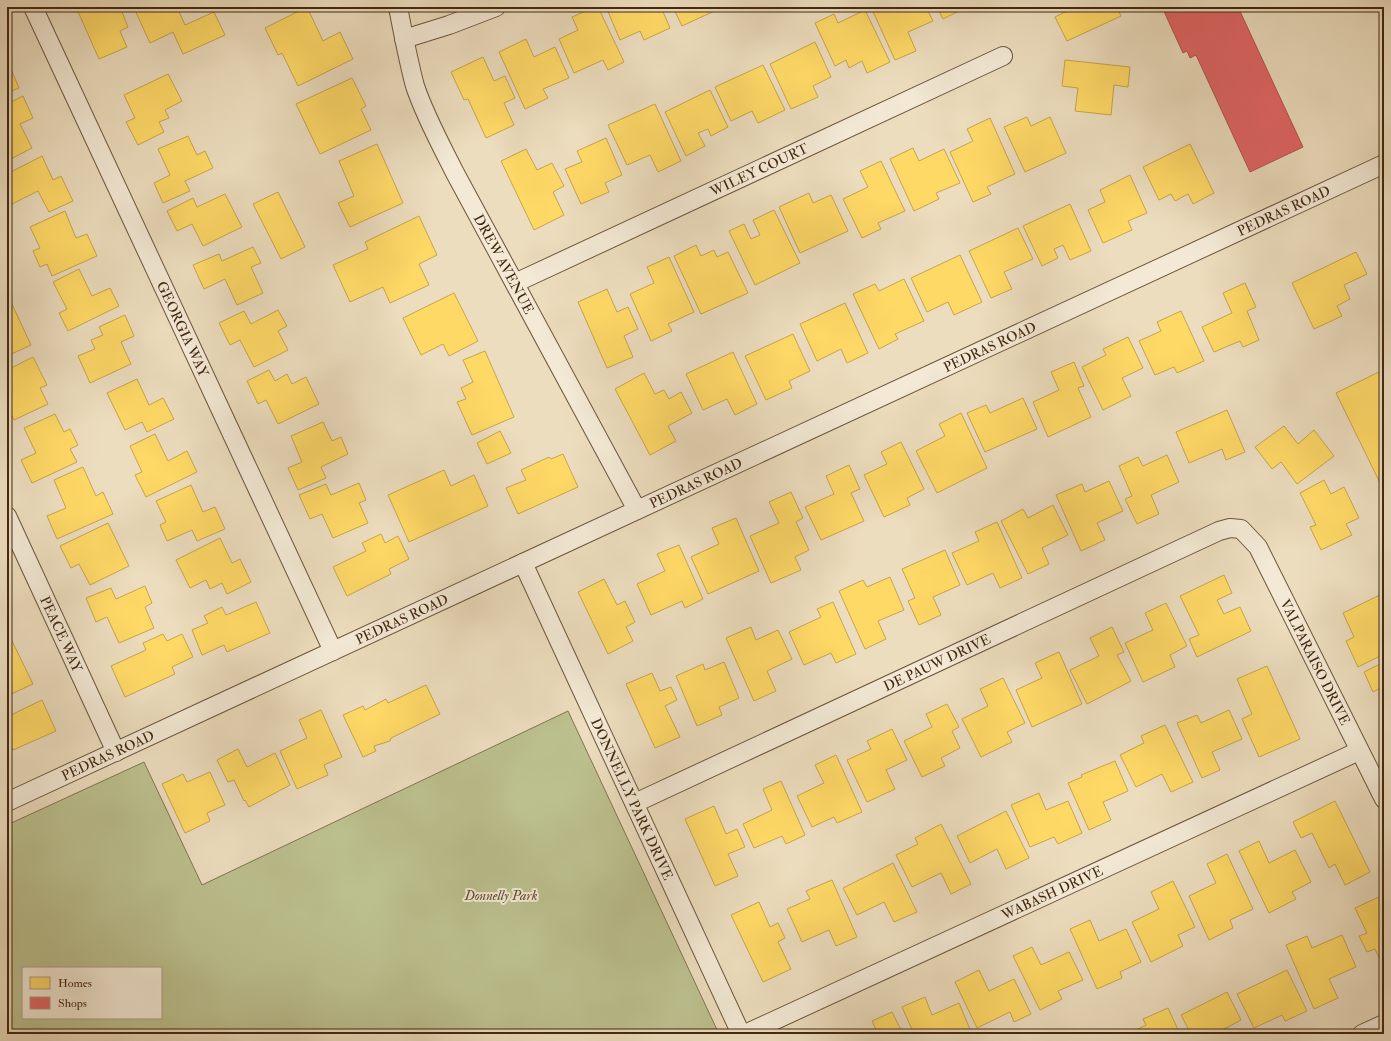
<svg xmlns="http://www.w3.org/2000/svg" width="1391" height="1041" viewBox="0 0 1391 1041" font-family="'IM FELL Double Pica',serif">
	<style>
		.green { fill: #bcc08f; stroke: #807450; fill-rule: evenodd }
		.homes { fill: #ffd966; stroke: #c7a44c }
		.shops { fill: #e06666; stroke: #b1534c }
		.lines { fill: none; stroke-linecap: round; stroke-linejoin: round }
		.minor-casing { stroke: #6d553c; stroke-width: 20 }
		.minor { stroke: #f3e9d5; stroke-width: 18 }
		.labels { text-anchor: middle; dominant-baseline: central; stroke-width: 4; stroke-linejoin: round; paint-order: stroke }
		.street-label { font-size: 14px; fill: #432811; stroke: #f3e9d5 }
		.park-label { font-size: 14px; font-style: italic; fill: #614e30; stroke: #f3e9d5 }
	</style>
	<rect width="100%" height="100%" fill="#ecddbe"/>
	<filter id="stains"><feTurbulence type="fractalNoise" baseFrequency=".005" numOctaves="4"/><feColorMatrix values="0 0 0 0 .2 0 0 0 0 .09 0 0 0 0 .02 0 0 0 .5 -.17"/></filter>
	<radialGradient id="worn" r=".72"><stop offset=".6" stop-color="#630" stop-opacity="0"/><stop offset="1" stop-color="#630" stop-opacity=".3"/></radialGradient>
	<path class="green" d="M568 711 719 1034H7V825L144 762 202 885ZM23 968H161V1018H23Z"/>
	<path class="homes" d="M76 7H108L110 10 120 7 128 27 120 31 127 47 99 59Z
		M136 7H177L185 25 214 12 225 35 183 54 173 32 150 43 134 8Z
		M307 7 323 41 340 32 353 59 298 86 282 53 278 55 265 28Z
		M595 7H598L624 62 608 70 603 60 574 73 559 39 578 30 572 17Z
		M606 7H661L670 28 644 40 640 31 620 40Z
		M673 7H723L682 26Z
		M871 7H926L933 21 908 32 916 51 895 60Z
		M937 7H962L963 9 943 19Z
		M1072 7H1117L1121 16 1067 41 1055 17 1073 8Z
		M865 10 890 62 867 73 862 61 849 68 846 60 835 66 815 23 834 14 838 23Z
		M526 39 534 57 555 47 569 78 543 89 548 98 525 109 499 52Z
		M815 42 831 77 813 86 818 97 791 109 770 64Z
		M483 57 494 81 505 76 515 98 504 103 514 125 486 138 468 99 464 100 451 72Z
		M1065 60 1130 67 1128 87 1114 85 1111 115 1075 111 1078 88 1062 86Z
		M763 65 785 110 758 123 752 111 731 121 715 87Z
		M11 69 19 88 7 93V71Z
		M168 74 182 101 165 110 169 118 159 122 164 132 138 145 126 122 135 118 124 95Z
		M352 78 366 106 361 109 371 130 320 154 296 104Z
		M710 90 728 127 711 136 708 129 698 133 705 146 686 156 665 112Z
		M23 96 33 118 20 124 32 148 7 161V104Z
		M655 104 681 161 658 172 650 155 627 165 608 125Z
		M1027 117 1031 126 1050 117 1066 153 1025 172 1004 127Z
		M990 118 1015 174 987 187 991 194 973 202 950 152 973 141 967 129Z
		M188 136 197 155 205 151 213 168 185 181 190 191 163 203 154 183 170 175 158 149Z
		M606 138 622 175 605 183 609 192 581 204 565 169 582 162 577 151Z
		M377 144 403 203 350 227 338 203 354 196 339 161Z
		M1190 144 1214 193 1193 204 1188 194 1175 201 1171 194 1159 200 1143 167Z
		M913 148 919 161 944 149 960 183 936 193 939 199 914 211 890 159Z
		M526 149 537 170 552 163 564 186 553 192 564 215 534 230 501 161Z
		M42 156 53 180 61 176 73 201 49 212 38 191 12 204 7 194V174Z
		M881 161 905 211 878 223 881 229 862 238 843 199 868 187 860 171Z
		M1130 175 1147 213 1128 221 1132 230 1103 243 1088 210 1105 202 1100 190Z
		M278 192 305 247 281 259 253 204Z
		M809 193 813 203 831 195 848 231 800 253 779 207Z
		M225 194 242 227 203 246 192 224 177 231 167 211 193 198 197 207Z
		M1070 204 1091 251 1070 260 1063 245 1054 249 1058 258 1042 266 1023 226Z
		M774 210 800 263 755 285 729 231 744 224 751 239 760 235 753 220Z
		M65 211 76 238 87 234 97 256 52 276 47 264 40 267 33 251 40 248 30 227Z
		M419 216 437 255 419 264 429 285 390 303 383 287 350 302 333 265 368 249 365 242Z
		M1018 228 1033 259 1004 272 1012 289 991 298 969 251Z
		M696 245 701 256 714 250 717 257 728 252 748 293 701 314 674 256Z
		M253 247 261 263 251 267 263 293 237 305 225 279 204 289 193 265 219 254 222 261Z
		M1356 252 1367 274 1344 285 1350 299 1337 306 1342 316 1314 329 1292 283Z
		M960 255 982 302 954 315 948 302 927 312 911 278Z
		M669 257 694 312 668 324 672 331 651 341 630 294 654 283 647 267Z
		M79 269 92 296 110 288 119 306 68 331 59 313 67 309 53 282Z
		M904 279 924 321 895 334 898 339 879 349 853 294 875 284 879 291Z
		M1245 283 1256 307 1247 311 1259 340 1243 347 1240 341 1214 352 1202 327 1232 313 1223 293Z
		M607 289 617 312 628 307 638 329 624 336 633 357 607 368 578 302Z
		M454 293 478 341 449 356 443 344 421 355 403 318Z
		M11 302 31 345 7 356V304Z
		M845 303 868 353 847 363 841 349 817 361 800 324Z
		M278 310 287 326 278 331 288 350 254 367 240 340 230 345 219 323 244 311 251 324Z
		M1181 311 1204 361 1177 373 1174 367 1155 375 1139 341 1161 331 1157 322Z
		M125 315 134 336 121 342 131 364 90 383 78 356 95 349 91 340 103 335 99 327Z
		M793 334 810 371 789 381 792 388 766 400 745 356Z
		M1128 337 1143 368 1122 378 1131 396 1103 410 1082 367 1106 355 1103 349Z
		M485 351 514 417 472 435 457 402 466 399 461 388 473 382 463 360Z
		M733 352 757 404 735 415 727 399 703 410 686 374Z
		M33 357 47 385 40 388 48 404 14 420 7 406V370Z
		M1074 362 1084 386 1078 388 1091 417 1048 437 1033 402 1059 390 1051 372Z
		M269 370 275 381 287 374 292 384 306 377 319 404 278 424 266 400 258 404 247 381Z
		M1383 370 1384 372V491L1336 393Z
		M644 373 655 394 664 390 669 399 681 392 692 413 668 426 676 441 650 455 615 389Z
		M137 379 149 405 163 398 174 419 147 432 142 422 125 430 107 393Z
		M1023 398 1037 429 985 452 967 413 986 405 990 413Z
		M1227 410 1245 452 1226 460 1222 449 1189 463 1176 432Z
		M961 413 987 468 937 493 916 451 945 436 939 424Z
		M55 414 64 432 70 429 78 445 70 449 77 462 32 483 21 460 36 453 24 428Z
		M323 422 332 441 341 437 348 454 321 467 326 478 298 490 288 468 302 462 291 436Z
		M1284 426 1298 444 1314 430 1334 456 1297 484 1281 462 1272 469 1255 447Z
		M500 431 511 453 487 464 477 443Z
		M155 434 168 461 187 451 197 472 146 497 135 475 142 472 130 446Z
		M901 442 924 489 907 498 910 505 884 517 864 475 887 464 881 452Z
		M563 454 578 487 518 514 506 488 526 480 521 470 549 457 551 459Z
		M1167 455 1179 482 1151 495 1159 514 1137 524 1125 499 1132 496 1119 466 1138 457 1143 466Z
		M849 465 860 489 851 493 864 521 821 540 805 507 834 494 826 476Z
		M83 467 96 496 103 492 113 514 57 539 47 516 66 508 54 480Z
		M444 470 451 486 474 475 488 506 409 542 388 495Z
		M1324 480 1331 494 1344 487 1359 518 1346 524 1352 535 1321 550 1310 527 1316 525 1300 493Z
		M1109 481 1123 511 1097 523 1105 540 1081 551 1056 495 1082 484 1085 492Z
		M359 483 366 500 359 503 368 523 333 538 322 514 310 519 299 495 326 484 331 495Z
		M191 485 203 512 215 507 225 529 197 541 192 530 167 541 160 525 166 522 156 501Z
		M791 492 803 518 796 522 809 550 795 557 801 570 771 583 750 536 779 523 769 502Z
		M1053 505 1068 535 1042 548 1049 564 1028 574 1001 521 1023 509 1028 518Z
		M736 518 759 571 708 594 691 557 719 544 712 528Z
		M997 522 1022 578 1000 588 993 573 967 585 952 553 979 541 975 532Z
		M108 523 129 566 90 585 79 564 71 568 60 546Z
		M381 534 385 543 398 536 409 559 389 569 391 574 347 596 333 567 366 551 362 543Z
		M220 538 232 563 240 559 251 582 227 594 222 583 210 589 206 580 190 588 176 560Z
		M679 545 703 599 685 608 682 601 651 615 637 584 665 571 657 554Z
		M945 550 960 585 933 597 941 615 919 625 908 601 915 598 902 569Z
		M1224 575 1232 593 1217 600 1224 614 1240 607 1251 631 1197 657 1189 639 1199 635 1180 596Z
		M890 577 904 610 878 621 886 639 865 649 839 591 863 580 867 587Z
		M604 579 617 605 625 601 635 622 626 627 633 641 608 654 578 592Z
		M145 586 152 603 145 607 154 628 119 643 107 617 96 622 86 598 111 588 116 599Z
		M1384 593V627L1379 630 1384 640V654L1358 667 1346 641 1354 637 1343 613Z
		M256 602 270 633 227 652 224 645 202 655 192 630 208 623 204 616 222 607 226 615Z
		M833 602 856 654 836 663 831 653 804 665 789 632 821 617 817 609Z
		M1166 603 1187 646 1170 655 1175 667 1143 682 1125 643 1153 630 1145 613Z
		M751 627 756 640 778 630 792 659 767 671 776 691 754 701 726 638Z
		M1112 627 1124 652 1117 655 1131 681 1087 704 1070 670 1099 656 1090 638Z
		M163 634 167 641 182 634 193 657 172 667 175 674 125 697 111 666 146 650 143 643Z
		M12 641 33 684 7 696V643Z
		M1059 652 1082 704 1032 727 1016 690 1042 678 1035 663Z
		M724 662 739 698 719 707 722 715 697 726 676 676 703 664 705 670Z
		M1384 662V686L1373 692 1364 672Z
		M1267 666 1300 739 1259 757 1242 719 1252 714 1237 679Z
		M652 673 660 691 671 687 677 700 665 706 680 737 655 748 626 684Z
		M1003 678 1025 723 1007 732 1012 742 981 757 962 719 988 706 980 689Z
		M426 685 440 714 391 738 390 741 374 746 376 751 363 757 343 715 363 706 365 710 386 699 388 703Z
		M42 700 56 731 13 750 11 746 7 747V707L11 715Z
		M947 704 959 727 952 731 960 748 941 758 945 766 922 777 904 741 932 727 926 714Z
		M321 710 342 757 324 765 328 775 297 789 280 751 307 738 299 720Z
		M1229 710 1242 739 1212 752 1220 770 1202 778 1177 723 1197 715 1201 723Z
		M1165 725 1193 782 1171 792 1162 774 1136 787 1120 755 1144 743 1141 736Z
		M892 729 907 760 886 770 895 789 867 802 847 760 871 749 867 741Z
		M238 749 247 767 275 753 290 785 249 807 245 800 244 801 234 780 228 782 217 760Z
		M836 755 862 812 837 823 834 817 812 827 797 796 824 783 815 765Z
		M1115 761 1128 791 1103 802 1111 820 1089 830 1068 783 1082 777 1081 775Z
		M210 772 225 805 207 813 210 821 185 833 162 784 183 774 187 782Z
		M781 781 805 835 786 844 782 836 754 848 743 824 772 810 763 789Z
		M1039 793 1046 810 1068 801 1082 833 1058 844 1054 837 1030 847 1011 805Z
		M1335 801 1370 872 1345 885 1335 864 1329 868 1312 833 1301 838 1293 822Z
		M714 806 726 834 737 829 745 847 728 854 738 876 715 886 685 819Z
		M1006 811 1029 858 1006 869 997 849 970 863 957 836Z
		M941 824 971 884 951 894 941 873 912 887 896 855 918 844 915 838Z
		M1259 841 1269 863 1295 850 1311 882 1292 892 1296 899 1269 913 1239 851Z
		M1227 854 1253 909 1230 920 1233 928 1209 940 1189 896 1216 883 1207 864Z
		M893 863 917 912 894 922 884 902 857 915 843 888Z
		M832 880 857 937 836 946 829 930 802 942 787 909 810 899 806 891Z
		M1173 881 1195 927 1178 935 1183 946 1151 962 1132 922 1159 909 1151 892Z
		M1381 896 1384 902V968L1375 949 1367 952 1359 936 1367 933 1355 908Z
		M759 902 770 927 778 923 785 938 778 942 791 969 763 982 731 915Z
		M1090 920 1099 941 1126 929 1141 962 1120 972 1122 978 1097 989 1070 929Z
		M1342 935 1356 967 1329 979 1338 998 1314 1009 1286 945 1307 936 1312 948Z
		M1032 947 1041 965 1069 952 1083 980 1058 991 1062 999 1040 1010 1013 956Z
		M979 970 989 991 1014 979 1031 1014 1014 1022 1010 1012 977 1028 955 982Z
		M1287 970 1307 1011 1285 1021 1282 1015 1254 1028 1237 994Z
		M1227 992 1241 1020 1215 1034H1191L1181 1015Z
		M925 997 932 1015 959 1003 972 1034H914L902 1007Z
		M1168 1008 1180 1034H1128L1146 1025 1143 1019Z
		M892 1012 903 1034H878L872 1021Z"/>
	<path class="shops" d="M1162 7H1238L1303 147 1250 172 1196 55 1190 58 1187 51 1183 53Z"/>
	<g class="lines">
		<defs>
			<g id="minor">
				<path id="s1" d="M33 7 333 651"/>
				<path id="s2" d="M398 7C403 33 408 60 415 86 425 116 441 145 455 173L637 510"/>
				<path d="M404 39 449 25 496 7"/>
				<path id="s3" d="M515 283 1003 56"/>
				<path id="s4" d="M7 516 116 752"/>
				<path id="s5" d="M523 563 741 1034"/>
				<path id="s6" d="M7 802 1384 164"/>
				<path id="s7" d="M635 803 1219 531 1230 528 1241 529 1258 547 1384 799"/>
				<path id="s8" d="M745 1034 1359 751"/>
				<path d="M1362 1034 1384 1024"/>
			</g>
		</defs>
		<use href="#minor" class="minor-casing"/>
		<use href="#minor" class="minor"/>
	</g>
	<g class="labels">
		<g class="street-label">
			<text stroke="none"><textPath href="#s3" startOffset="269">WILEY COURT</textPath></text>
			<text stroke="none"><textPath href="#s6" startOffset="1407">PEDRAS ROAD</textPath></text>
			<text stroke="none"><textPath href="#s2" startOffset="280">DREW AVENUE</textPath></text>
			<text stroke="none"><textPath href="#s1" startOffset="355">GEORGIA WAY</textPath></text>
			<text stroke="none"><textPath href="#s6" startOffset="1083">PEDRAS ROAD</textPath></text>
			<text stroke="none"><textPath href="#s6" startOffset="759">PEDRAS ROAD</textPath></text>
			<text stroke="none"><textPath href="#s6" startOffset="435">PEDRAS ROAD</textPath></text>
			<text stroke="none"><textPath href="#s4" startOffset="130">PEACE WAY</textPath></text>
			<text stroke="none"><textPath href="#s7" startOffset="333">DE PAUW DRIVE</textPath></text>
			<text stroke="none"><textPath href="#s7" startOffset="820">VALPARAISO DRIVE</textPath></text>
			<text stroke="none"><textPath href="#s6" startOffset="111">PEDRAS ROAD</textPath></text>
			<text stroke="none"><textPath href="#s5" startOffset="260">DONNELLY PARK DRIVE</textPath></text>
			<text stroke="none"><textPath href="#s8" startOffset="338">WABASH DRIVE</textPath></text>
		</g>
		<g class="park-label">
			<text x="501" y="895">Donnelly Park</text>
		</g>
	</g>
	<rect width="1391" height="1041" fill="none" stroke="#ecddbe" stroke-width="24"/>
	<rect x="8" y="8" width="1375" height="1025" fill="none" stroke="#432811" stroke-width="2"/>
	<rect x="12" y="12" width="1367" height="1017" fill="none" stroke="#432811"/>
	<rect x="22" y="967" width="140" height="52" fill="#f3e9d5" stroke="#ad9c87"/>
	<rect x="30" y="977" width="20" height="12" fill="#ffd966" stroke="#ad9c87"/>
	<text x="58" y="987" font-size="12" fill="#432811">Homes</text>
	<rect x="30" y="997" width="20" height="12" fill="#e06666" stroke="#ad9c87"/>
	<text x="58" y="1007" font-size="12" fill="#432811">Shops</text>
	<rect width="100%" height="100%" filter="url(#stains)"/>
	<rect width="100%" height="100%" fill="url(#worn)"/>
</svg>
